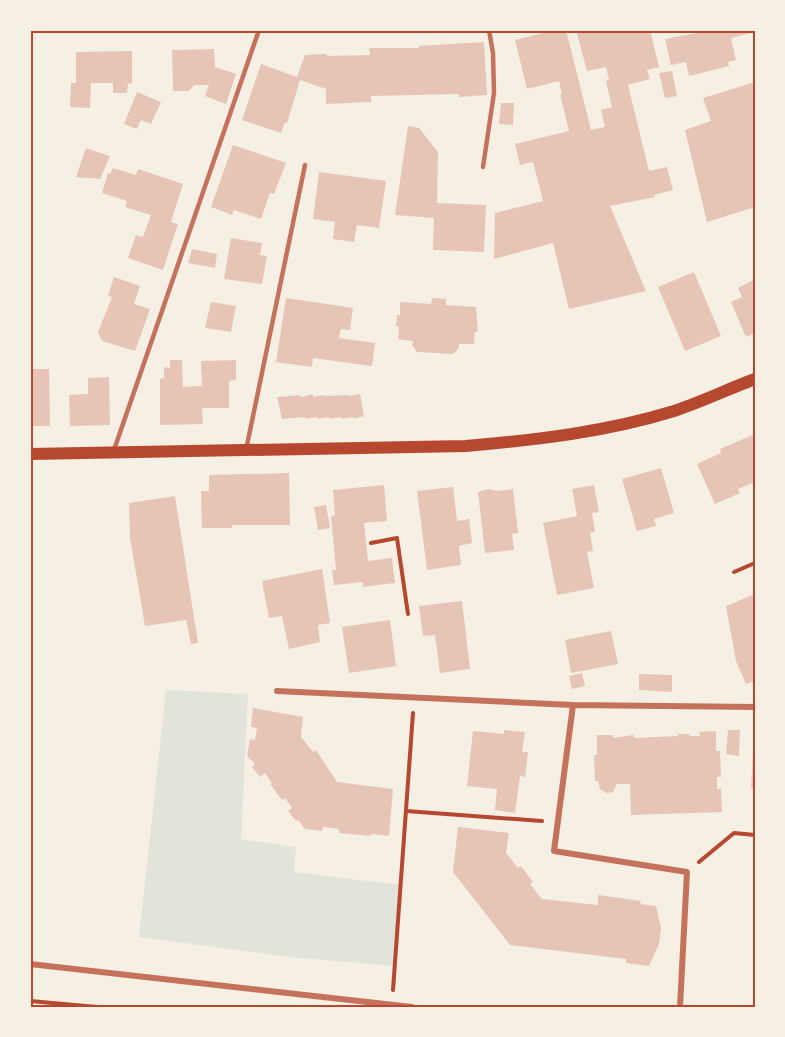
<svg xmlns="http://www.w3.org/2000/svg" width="785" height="1037" viewBox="0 0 785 1037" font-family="Spectral,serif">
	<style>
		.green { fill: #e2e4dc }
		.building { fill: #e6c5b7 }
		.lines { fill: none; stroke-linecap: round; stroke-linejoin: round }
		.path { stroke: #b5482f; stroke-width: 4 }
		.service { stroke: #c5725c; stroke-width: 4.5 }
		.minor { stroke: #c5725c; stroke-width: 6 }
		.secondary { stroke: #b5482f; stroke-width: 12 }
		.neatline { fill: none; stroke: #b5482f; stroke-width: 2 }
	</style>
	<rect width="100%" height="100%" fill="#f6efe4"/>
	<path class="green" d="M166 690 248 694 241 839 296 847 294 872 401 885 395 966 289 957 139 937Z"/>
	<path class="building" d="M555 30H566L591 130 605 127 601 110 612 107 606 81 609 80 606 67 587 71 576 30H650L659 67 647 70 650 79 628 85 649 171 667 167 673 190 654 195 655 197 610 206 646 291 569 309 553 243 494 259 495 213 543 201 533 162 520 165 515 144 569 131 560 94H562L559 81 527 89 515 40Z
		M713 30H750L751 33 731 38 736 60 728 62 729 66 689 76 686 62 671 65 665 39Z
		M484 42 487 95 459 97V94L371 96V102L326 104V89L300 80 287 123 285 122 281 133 242 120 261 64 297 77 305 55 327 54V56L370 55 369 48H419V46Z
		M214 49 215 67 236 74 226 104 205 96 209 85H194L189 91H173L172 50Z
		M132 51V84L128 83 127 93H113V83H91L90 108 70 107 71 83H76V52Z
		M672 71 677 96 665 98 659 73Z
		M755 82V207L707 222 685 130 711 121 703 98Z
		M137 92 161 102 151 124 141 120 137 129 124 124Z
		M501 103H514L513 125 499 124Z
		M408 126 419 128 438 152 437 203 486 205 484 252 433 250 434 218 395 215Z
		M233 145 286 163 274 194 270 193 261 219 234 210 232 215 211 207Z
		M86 148 110 156 100 179 76 177Z
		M113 168 136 175 138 169 183 184 171 222 178 224 163 270 128 258 136 235 143 237 151 215 125 207 127 201 102 193 108 173 110 174Z
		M319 172 386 181 379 228 357 225 354 242 333 239 335 222 313 219Z
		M231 238 262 243 260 255 267 256 262 284 224 279Z
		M192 249 217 254 215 268 188 263Z
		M694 272 721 336 685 351 658 287Z
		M114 277 140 286 134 304 150 309 135 351 102 341 98 332 112 297 108 296Z
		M755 279V333L746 337 731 302 742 297 738 288Z
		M286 298 353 308 350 330 341 329 339 338 375 343 372 366 313 358 312 367 276 362Z
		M432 298 446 299V305L476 307 478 332H475L474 344H459V348L453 354 417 352 412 345 413 341 398 339 399 327 396 326 397 315H400V302L431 304Z
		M211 302 236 306 231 332 205 328Z
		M170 360H182L183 387 202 386 201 361 236 360V380L229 381V408H202L203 424 160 425V379L164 378V367L170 368Z
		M30 369H49L50 426H30Z
		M109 377 110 425 70 426 69 395 88 394V378Z
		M313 394V397L324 395 325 396 348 395 349 396 360 394 364 416 353 419V417L342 419 341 417 329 419V417L318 419 317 417 306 419 305 417 282 419 277 397 300 395 301 397Z
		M755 434V482L738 489 740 493 715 504 697 464 721 453 720 449Z
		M661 468 674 513 654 519 656 526 637 531 622 479Z
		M289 473 290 525H232V528H202L201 491H209V475Z
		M384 485 387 521 364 523 368 561 392 558 395 583 363 587V582L334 585 332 570H336L331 516 335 515 333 490Z
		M594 485 599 512 592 513 595 532 590 533 593 551 587 552 594 588 557 595 543 523 577 516 572 489Z
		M453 487 457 521 469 519 472 543 459 546 461 565 427 570 417 491Z
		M489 489 497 491 513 489 518 533 512 534 514 550 485 553 478 492Z
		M175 496 198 643 191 644 186 620 145 626 130 538 129 503Z
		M326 505 330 528 318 530 314 507Z
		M322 569 330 623 318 625 320 642 289 649 282 616 269 618 262 581Z
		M755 594V681L746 684 736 661 726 606Z
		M462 601 470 669 440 673 435 635 423 636 419 606Z
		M390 620 396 666 349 673 342 627Z
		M611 631 618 664 571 673 565 640Z
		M582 673 585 686 572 689 569 676Z
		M639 674 672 675V692L639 690Z
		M253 708 303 717 301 737 313 752 316 750 337 782 393 789 389 836 371 834V836L339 833V829L323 827 322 831 305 829 298 820 296 821 288 811 292 808 285 798 282 800 270 784 272 783 265 773 260 777 252 767 255 764 247 756 250 739 255 740 257 728 251 727Z
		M504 730 525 732 522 752H528L525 777 520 776 515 813 495 810 497 789 467 786 473 731 504 734Z
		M728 730H740L739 756 726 754Z
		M716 731V751H720L721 777H717V789H721L722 812 631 815 630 784H617L613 792 607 793 600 789 598 781H595L594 755H597V735H613V738L634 735V738L678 736V734H689L690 736H700L699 732Z
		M753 755H755V788H751Z
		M458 827 509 833 506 853 518 868 521 866 533 882 530 884 542 899 598 905V895L641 901 640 904 656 906 661 928 659 944 649 966 626 963V959L510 945 453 872Z"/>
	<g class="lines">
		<path class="path" d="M371 543 397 538 408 614
			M734 572 755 563
			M406 811 542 821
			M699 862 734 833 755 835
			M393 990 413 713
			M30 1001 97 1007"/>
		<path class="service" d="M483 167 494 93 493 53 489 30
			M114 450 259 30
			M246 450 305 165"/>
		<path class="minor" d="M277 691 573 705 554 851 687 872 680 1007
			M573 705 755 707
			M30 964 412 1007"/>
		<path class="secondary" d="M30 454 466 446C536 440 606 432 674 411 701 402 728 389 755 379"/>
	</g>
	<rect width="785" height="1037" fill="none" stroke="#f6efe4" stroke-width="63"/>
	<rect x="32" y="32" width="722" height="974" class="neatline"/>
</svg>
